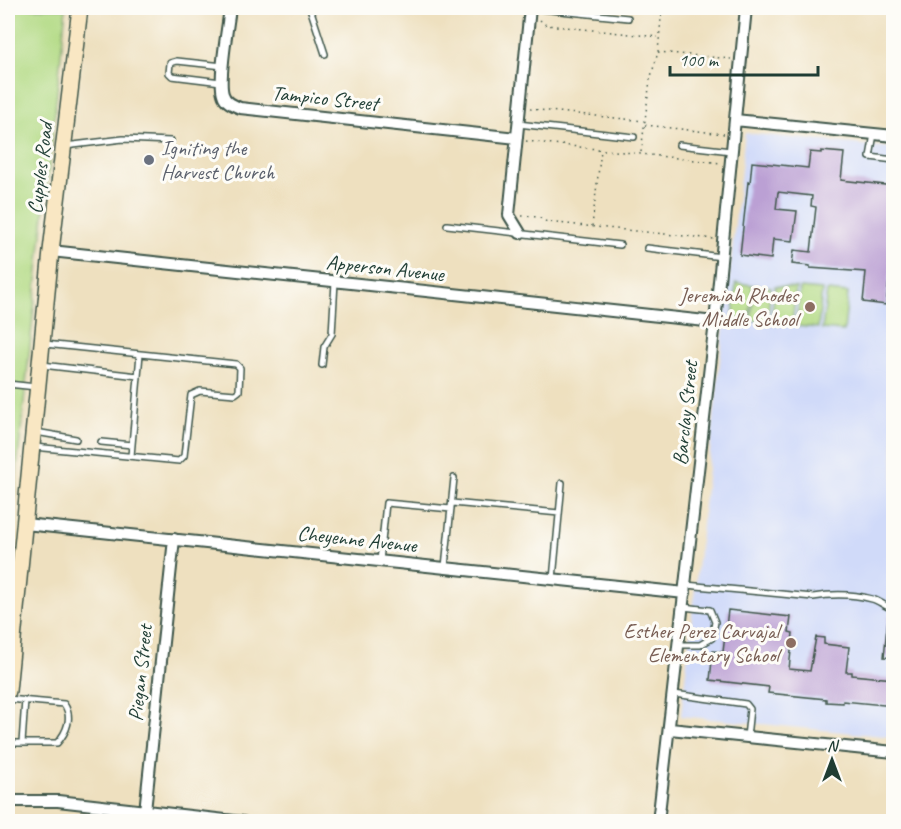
<svg xmlns="http://www.w3.org/2000/svg" width="901" height="829" viewBox="0 0 901 829" font-family="Caveat,sans-serif">
	<style>
		.built { fill: #d0daf9 }
		.green { fill: #b2da84; stroke: #688c5c; stroke-width: 1.5 }
		.building { fill: #bba0d4 }
		.lines { fill: none; stroke-linecap: round; stroke-linejoin: round }
		.lane-casing { stroke: #3e5549; stroke-width: 8 }
		.street-casing { stroke: #3e5549; stroke-width: 14 }
		.secondary-casing { stroke: #3e5549; stroke-width: 18 }
		.path { stroke: #3e5549; stroke-width: 1.5; stroke-dasharray: 1.5 4.5; stroke-linecap: butt }
		.lane { stroke: #fff; stroke-width: 5 }
		.street { stroke: #fff; stroke-width: 10 }
		.secondary { stroke: #f9e7c3; stroke-width: 15 }
		.worship-dot { fill: #6b7280; stroke: #fdfcf7; stroke-width: 2 }
		.education-dot { fill: #8d6e63; stroke: #fdfcf7; stroke-width: 2 }
		.labels { text-anchor: middle; dominant-baseline: central; stroke-width: 6; stroke-linejoin: round; paint-order: stroke }
		.street-label { font-size: 21px; fill: #1f3d34; stroke: #fdfcf7 }
		.worship-label { font-size: 21px; fill: #5b616d; stroke: #fdfcf7; text-anchor: start }
		.education-label { font-size: 21px; fill: #785e54; stroke: #fdfcf7; text-anchor: end }
	</style>
	<rect width="100%" height="100%" fill="#fdfcf7"/>
	<filter id="ink" filterUnits="userSpaceOnUse"><feTurbulence type="fractalNoise" baseFrequency=".0167" numOctaves="2"/><feDisplacementMap in="SourceGraphic" scale="12" xChannelSelector="R" yChannelSelector="G"/><feConvolveMatrix kernelMatrix="1 2 1 2 8 2 1 2 1" color-interpolation-filters="sRGB"/></filter>
	<filter id="wash" filterUnits="userSpaceOnUse"><feTurbulence type="fractalNoise" baseFrequency=".008" numOctaves="4" result="noise"/><feDisplacementMap in="SourceGraphic" scale="24" xChannelSelector="R" yChannelSelector="G"/><feGaussianBlur stdDeviation="1.35" result="paint"/><feColorMatrix in="noise" values="0 0 0 0 0 0 0 0 0 0 0 0 0 0 0 0 0 1.4 0 .05"/><feComposite in="paint" operator="in"/></filter>
	<g filter="url(#wash)">
		<rect width="100%" height="100%" fill="#eee0bf"/>
		<path class="built" d="M745 133 893 148V737L681 716Z"/>
		<path class="green" d="M8 8H66L8 552Z
			M736 283 753 285 749 320 733 318Z
			M755 285 771 287 767 322 751 320Z
			M775 286 796 288 792 325 771 323Z
			M800 288 822 290 818 328 796 326Z
			M827 291 848 293 844 331 822 329Z"/>
		<g id="blocks">
			<path class="building" d="M821 151 844 153 841 180 894 186V239L886 305 863 302 866 272 810 268V266L792 264 794 250 811 252 816 207 811 206 812 196 778 192 776 209 797 211 793 241 773 239 771 259 740 255 748 182 750 183 752 162 808 168 810 152 821 153Z
				M728 610 791 617 789 632 793 633 789 669 810 671 816 637 824 638V644L849 647 846 672H852V675L894 679V706L843 701V703L826 702V699L768 693 769 687 710 680 713 651 723 652Z
				M888 617H894V658L884 657Z"/>
		</g>
	</g>
	<g filter="url(#ink)">
		<use href="#blocks" fill-opacity="0" stroke="#3e5549" stroke-width="1.5"/>
		<g class="lines">
			<defs>
				<path id="lane" d="M310 8 325 54
					M531 8 628 18
					M221 82 172 76 169 73 170 63 177 61 223 66
					M518 124 634 137
					M874 134 870 157 894 160
					M679 145 731 151
					M65 146 123 139 171 141
					M447 225 620 245
					M647 248 722 257
					M42 365 138 376
					M322 365 324 347 332 334 335 282
					M8 384 36 387
					M36 432 76 439
					M101 442 132 445
					M34 447 179 461 184 456 191 395 200 391 235 394 239 391 240 368 236 364 45 344
					M131 456 140 354
					M452 503 559 513
					M380 561 386 503 451 509
					M445 567 454 478
					M553 579 562 483
					M686 585 813 597C831 594 853 594 872 599 880 601 885 607 894 609
					M679 645H700L712 638 715 622 710 610 683 607
					M674 694 746 704 750 709 747 737
					M8 699 64 704C73 717 67 732 57 743H8
					M22 743 25 700"/>
				<path id="street" d="M230 8C228 26 218 79 223 94 225 102 233 105 240 108L517 138
					M735 120 894 136
					M520 233 509 215 530 8
					M51 251 715 322
					M25 524 685 593
					M670 729 894 752
					M8 801H58L243 822
					M145 811 174 539
					M658 822 715 322 746 8"/>
				<path id="secondary" d="M8 691 51 251 80 8"/>
			</defs>
			<use href="#lane" class="lane-casing"/>
			<use href="#street" class="street-casing"/>
			<use href="#secondary" class="secondary-casing"/>
			<path class="path" d="M540 20 546 25 658 37
				M658 52 731 59
				M530 109 644 121
				M645 125 724 134
				M526 141 721 163
				M641 152 650 80 658 52 662 8
				M522 216 538 217 547 222 714 239
				M592 226 601 150"/>
			<use href="#lane" class="lane"/>
			<use href="#street" class="street"/>
			<use href="#secondary" class="secondary"/>
		</g>
	</g>
	<circle class="worship-dot" cx="149" cy="160" r="6"/>
	<g class="education-dot">
		<circle cx="810" cy="307" r="6"/>
		<circle cx="791" cy="643" r="6"/>
	</g>
	<g class="labels">
		<g class="street-label">
			<text transform="translate(325 98) rotate(6)">Tampico Street</text>
			<text transform="translate(40 168) rotate(-83)">Cupples Road</text>
			<text transform="translate(385 268) rotate(6)">Apperson Avenue</text>
			<text transform="translate(685 413) rotate(-84)">Barclay Street</text>
			<text transform="translate(357 539) rotate(6)">Cheyenne Avenue</text>
			<text transform="translate(140 673) rotate(-84)">Piegan Street</text>
		</g>
		<g class="worship-label">
			<text x="161" y="148">Igniting the<tspan x="161" dy="24">Harvest Church</tspan></text>
		</g>
		<g class="education-label">
			<text x="798" y="295">Jeremiah Rhodes<tspan x="798" dy="24">Middle School</tspan></text>
			<text x="779" y="631">Esther Perez Carvajal<tspan x="779" dy="24">Elementary School</tspan></text>
		</g>
	</g>
	<rect width="901" height="829" fill="none" stroke="#fdfcf7" stroke-width="30"/>
	<g transform="translate(832 760)" stroke="#fdfcf7" stroke-width="4.5" paint-order="stroke">
	<path d="M0-4.5L10 22L0 15L-10 22Z" fill="#1f3d34"/>
	<text y="-9" font-size="16" font-weight="bold" text-anchor="middle" fill="#1f3d34">N</text>
	</g>
	<path d="M670 66v9h148v-9" fill="none" stroke="#1f3d34" stroke-width="3"/>
	<text x="679" y="66" font-size="18" fill="#1f3d34" stroke="#fdfcf7" stroke-width="4.5" paint-order="stroke">100 m</text>
</svg>
